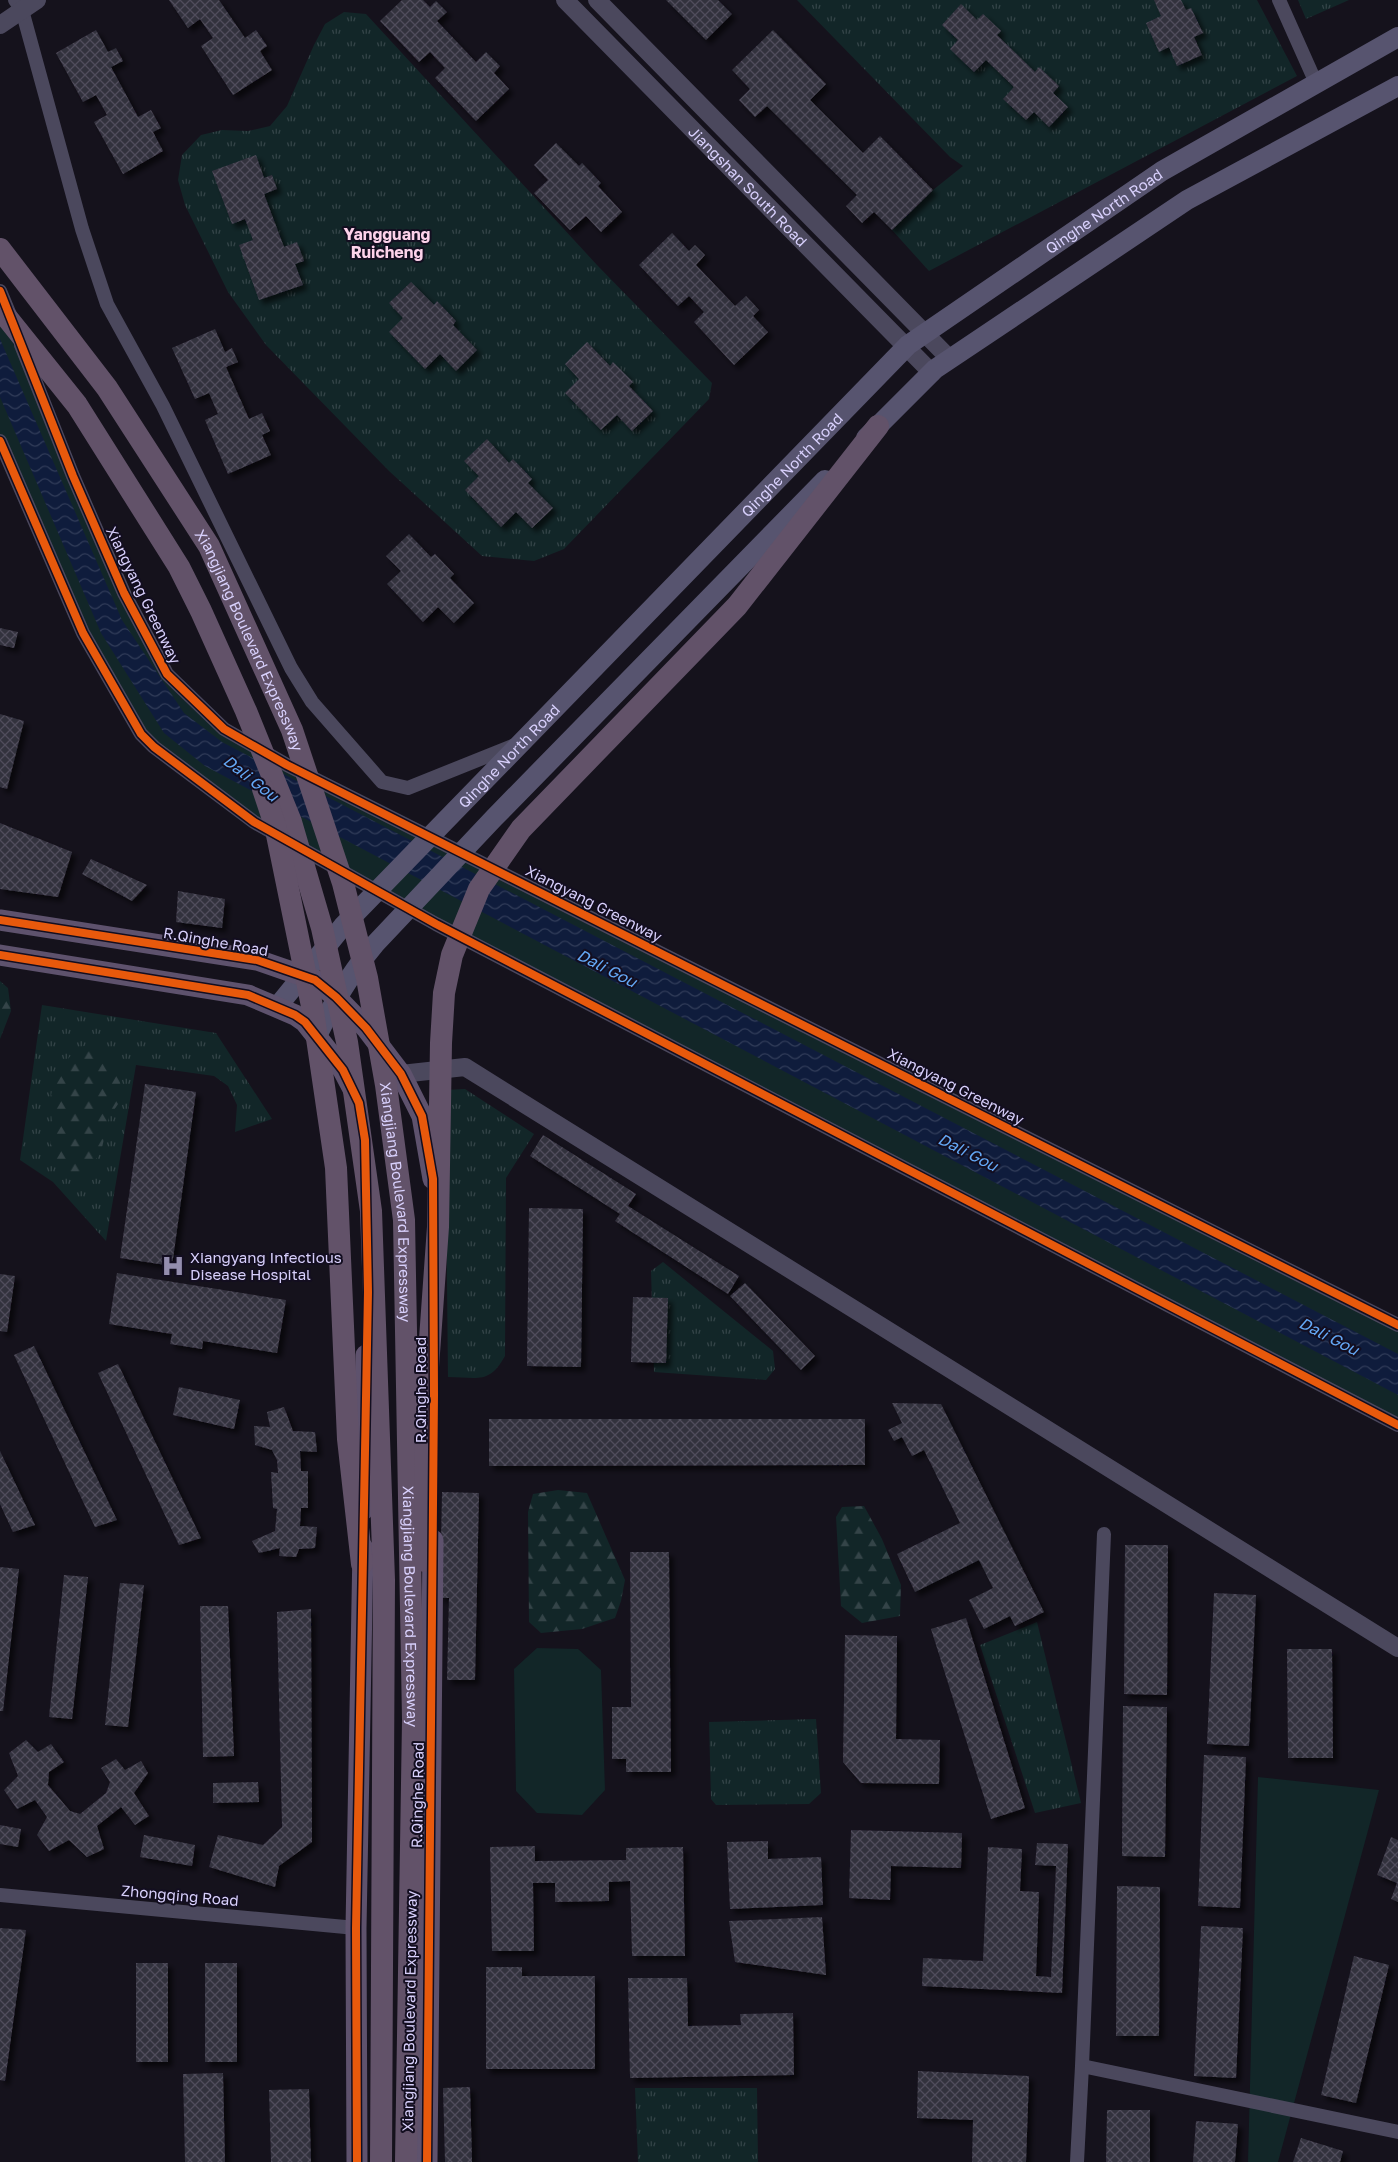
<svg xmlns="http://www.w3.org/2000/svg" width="1398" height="2162" viewBox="0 0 1398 2162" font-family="'Golos Text',sans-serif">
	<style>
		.grass { fill: url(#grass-tufts) }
		.forest { fill: url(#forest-firs) }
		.green { fill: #122628 }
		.water { fill: url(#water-waves) }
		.building { fill: url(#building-cross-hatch); filter: url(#shadow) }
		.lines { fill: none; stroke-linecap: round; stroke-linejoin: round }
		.minor { stroke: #4b485d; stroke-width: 14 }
		.tertiary { stroke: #4b485d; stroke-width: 18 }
		.secondary { stroke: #57546f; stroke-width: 20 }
		.primary { stroke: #5e526d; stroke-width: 21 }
		.trunk { stroke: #625269; stroke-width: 22 }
		.cycleway-casing { stroke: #130e20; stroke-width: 11 }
		.cycleway { stroke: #e8590c; stroke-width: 8 }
		.labels { text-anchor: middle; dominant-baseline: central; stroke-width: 4; stroke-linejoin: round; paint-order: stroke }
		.street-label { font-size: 15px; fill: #d8d0fc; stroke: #130e20 }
		.poi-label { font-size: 15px; fill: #d8d0fc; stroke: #130e20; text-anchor: start }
		.neighbourhood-label { font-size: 16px; font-weight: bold; fill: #fdd2ea; stroke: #130e20 }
		.water-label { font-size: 16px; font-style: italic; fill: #64a8f6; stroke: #130e20 }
	</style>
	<defs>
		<pattern id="grass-tufts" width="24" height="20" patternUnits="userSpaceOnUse" patternTransform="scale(1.25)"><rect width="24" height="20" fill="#122628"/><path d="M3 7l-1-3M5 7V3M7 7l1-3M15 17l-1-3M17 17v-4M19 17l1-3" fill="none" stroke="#344448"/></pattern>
		<pattern id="forest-firs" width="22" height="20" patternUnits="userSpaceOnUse" patternTransform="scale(1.25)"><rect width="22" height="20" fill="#122628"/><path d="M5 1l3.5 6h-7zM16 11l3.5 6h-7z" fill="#344448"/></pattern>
		<pattern id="water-waves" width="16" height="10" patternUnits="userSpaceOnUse" patternTransform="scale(1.25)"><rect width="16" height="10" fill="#0f1c3c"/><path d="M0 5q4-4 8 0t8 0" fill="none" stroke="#313c59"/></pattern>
		<pattern id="building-cross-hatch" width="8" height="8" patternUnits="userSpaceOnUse" patternTransform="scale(1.25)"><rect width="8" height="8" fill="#33303e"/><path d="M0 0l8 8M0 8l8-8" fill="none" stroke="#504d5b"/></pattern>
		<filter id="shadow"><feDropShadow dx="4.5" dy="4.5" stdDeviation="2.5" flood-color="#0009"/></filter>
	</defs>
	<rect width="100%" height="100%" fill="#15121c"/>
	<path class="grass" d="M797 0H1257L1297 76 929 271 892 230 933 190 963 166 950 157Z
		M1298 0H1349L1306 19Z
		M344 12 366 14 597 265 712 383 709 399 564 549 534 561 482 556 389 471 266 345 228 292 185 205 178 180 182 155 201 135 222 130 248 131 270 126 287 106 314 45 325 24Z
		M42 1005 216 1033 272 1119 235 1132 237 1105 228 1086 214 1076 136 1065 106 1241 53 1182 20 1160Z
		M465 1089 534 1134 506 1178 505 1356C489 1385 477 1377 448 1377L445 1090Z
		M663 1262 773 1351 775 1369 766 1380 654 1372 651 1271Z
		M1037 1622 1081 1803 1035 1813 980 1645Z
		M816 1719 821 1793 809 1804 716 1805 711 1799 709 1722Z
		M635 2088H757L758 2162H638Z"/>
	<path class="forest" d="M0 981 8 988 11 1011 0 1039Z
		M89 1044 116 1062 123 1097 109 1117 101 1152 81 1180 69 1176 49 1157 52 1123 50 1100 55 1076 75 1050Z
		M558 1490 587 1493 625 1580 621 1601 615 1618 582 1629 541 1633 529 1622 528 1512 533 1494Z
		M864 1506 882 1539 901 1585 900 1616 862 1623 841 1606 836 1517 842 1507Z"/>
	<path class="green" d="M0 291 73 476 167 674 224 729 1398 1325V1424L254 822 154 747 83 633 0 444Z
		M537 1648 578 1649 601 1670 605 1790 582 1815 537 1813 516 1791 514 1669Z
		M1258 1777 1379 1790 1278 2162H1248Z"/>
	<path class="water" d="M0 339 122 620 184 713 222 742 1398 1354V1395L205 766 164 733 101 633 0 397Z"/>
	<path class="building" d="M169 0H219L245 38 256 30 267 46 260 51 272 70 233 95 201 46 213 38 200 19 188 28Z
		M402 0H423L430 7 436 1 447 12 437 21 476 62 486 52 500 66 494 73 509 89 476 121 435 78 445 68 430 52 419 62 380 21Z
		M666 0H718L732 14 706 40Z
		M1154 0H1181L1186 10 1191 8 1203 33 1194 37 1202 55 1177 66 1169 47 1159 52 1146 23 1161 16Z
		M961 4 977 20 983 14 1001 31 997 35 1035 72 1039 67 1059 86 1053 93 1068 107 1049 127 1034 112 1026 120 1003 99 1014 87 986 60 974 72 950 49 958 40 942 25Z
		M96 30 108 52 116 48 123 61 111 67 138 117 151 110 161 128 153 132 163 151 123 174 94 122 107 115 96 95 83 102 56 53Z
		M773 30 826 84 810 100 863 153 880 136 933 190 892 230 874 212 862 223 846 206 857 195 767 106 755 117 739 100 750 89 732 70Z
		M556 143 579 166 582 163 601 183 598 186 622 212 601 232 586 216 570 230 534 193 548 180 534 165Z
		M256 155 264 178 272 175 277 189 264 194 284 247 297 242 304 261 295 264 303 285 259 300 239 245 253 240 245 219 232 224 212 171Z
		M672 233 689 251 695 245 705 255 696 265 735 306 746 296 759 310 753 316 768 332 734 365 694 322 704 312 689 296 678 306 639 265Z
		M411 282 434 305 437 301 456 321 453 325 477 350 456 371 440 354 425 369 389 332 403 318 389 303Z
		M215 329 225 352 232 348 238 362 226 367 249 419 262 413 270 431 262 435 271 455 228 474 205 420 218 414 209 393 195 399 172 348Z
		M587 342 610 366 613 362 633 382 629 386 653 411 632 431 617 415 601 430 565 393 579 379 565 364Z
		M487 439 509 463 513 459 532 479 528 483 553 508 532 528 516 512 501 527 465 490 479 476 464 461Z
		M409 534 431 557 435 554 454 574 450 578 474 603 454 623 438 607 423 622 387 584 401 571 386 556Z
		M0 628 18 632 14 648 0 645Z
		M0 714 24 721 7 789 0 787Z
		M0 823 72 852 58 897 0 889Z
		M91 859 147 885 132 901 82 874Z
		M178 891 225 899 222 928 176 922Z
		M145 1084 196 1092 172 1266 120 1258Z
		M543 1135 636 1194 628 1206 739 1276 728 1294 615 1221 620 1214 530 1156Z
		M529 1208 583 1209 581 1367 527 1366Z
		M117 1273 286 1300 277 1353 203 1341 202 1349 170 1344 172 1334 109 1324Z
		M0 1274 15 1276 7 1332 0 1331Z
		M745 1283 815 1356 801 1370 730 1296Z
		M633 1297 668 1298 666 1363 631 1362Z
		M34 1346 117 1520 95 1527 14 1355Z
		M118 1364 201 1538 179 1545 98 1373Z
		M179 1387 240 1400 234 1429 173 1415Z
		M892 1403 941 1404 1044 1612 1015 1626 1010 1616 984 1629 969 1600 993 1588 979 1560 915 1592 897 1554 960 1523 924 1450 912 1456 902 1437 894 1441 888 1430 902 1423Z
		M284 1407 293 1431 315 1432 317 1452 300 1451 301 1471H308V1508H301L300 1526 317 1527 315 1548 299 1549 296 1557 279 1556 280 1548 259 1553 252 1541 275 1531 277 1509 273 1508 271 1472 278 1473 277 1460 272 1450 255 1445 254 1426 270 1427 267 1412Z
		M489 1419H865V1465L489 1466Z
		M0 1451 35 1525 13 1532 0 1504Z
		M442 1492 479 1493 475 1680H447L449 1598H440Z
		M1125 1545H1168L1167 1695 1124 1694Z
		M630 1552H669L671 1772H626V1759H612V1707H631Z
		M0 1567 19 1569 3 1711H0Z
		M64 1575 88 1577 72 1719 49 1717Z
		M120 1583 144 1585 128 1727 105 1725Z
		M1214 1593 1256 1595 1249 1746 1207 1744Z
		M200 1606H228L234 1756 203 1757Z
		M311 1609 312 1842 279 1866 275 1887 209 1867 218 1835 263 1845 282 1827 277 1612Z
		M966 1618 1025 1808 991 1819 931 1629Z
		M845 1635 897 1636 896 1739 940 1740 939 1784 861 1783 843 1762Z
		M1287 1649H1332L1333 1758H1288Z
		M1123 1706 1167 1707 1165 1857 1122 1856Z
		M26 1740 38 1752 51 1744 64 1762 49 1772 48 1785 70 1811 80 1814 106 1793 110 1782 101 1768 116 1759 125 1770 141 1761 148 1773 134 1793 149 1816 135 1825 121 1807 97 1826 104 1849 87 1857 69 1840 49 1851 37 1835 47 1817 35 1800 17 1809 4 1790 18 1776 9 1753Z
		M1204 1755 1246 1757 1240 1908 1198 1906Z
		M258 1782 259 1802 213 1803V1783Z
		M0 1825 21 1829 18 1847 0 1844Z
		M851 1830 962 1833 961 1868 891 1866 890 1900 849 1898Z
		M144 1835 195 1845 192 1866 140 1857Z
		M1391 1837 1398 1840V1902L1391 1899 1397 1883 1377 1875Z
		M768 1841V1859L821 1857 823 1905 730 1909 727 1842Z
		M1037 1843 1068 1844 1062 1993 922 1986 923 1958 983 1961 988 1847 1022 1849 1020 1891 1039 1892 1036 1976 1051 1977 1056 1866 1035 1865Z
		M535 1846V1861L626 1860V1848L683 1847 685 1956H632L630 1881 609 1882V1901L555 1902V1883H533L534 1951H492L490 1847Z
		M1117 1886 1160 1887 1159 2036H1116Z
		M822 1917 826 1975 735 1962 729 1921Z
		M1201 1926 1243 1928 1236 2078 1194 2076Z
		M0 1928 26 1930 5 2081 0 2080Z
		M1354 1956 1389 1965 1356 2103 1321 2095Z
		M136 1963H168V2062H136Z
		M205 1963H237V2062H205Z
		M486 1967H522V1976H595V2069H486Z
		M628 1978H687L688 2026 741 2025 740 2014 793 2013 794 2075 630 2078Z
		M918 2071 1029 2076 1026 2162H972L973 2120 917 2118Z
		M223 2073 225 2162H185L183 2074Z
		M470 2087 472 2162H445L443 2088Z
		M309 2089 311 2162H271L269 2090Z
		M1107 2110H1150V2162H1106Z
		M1196 2121 1238 2124 1235 2162H1193Z
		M1301 2138 1343 2151 1340 2162H1293Z"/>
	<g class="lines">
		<path class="minor" d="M15 0 22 10 82 229 107 304 163 406 291 668 312 702 382 782 408 788 515 745
			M1279 0 1316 83
			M0 291 10 315
			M21 345 73 476 124 593 167 674 224 729 287 765 1398 1325
			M0 441 83 633 141 734 154 747 254 822 436 924 1398 1425
			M0 1895 356 1928
			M1082 2066 1104 1534
			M1077 2162 1082 2066 1398 2132"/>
		<g class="tertiary">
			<path id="s1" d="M565 0 932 373"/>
			<path d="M597 0 950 359"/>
			<path d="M0 25 37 0"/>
			<path d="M401 1074 465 1067 1398 1648"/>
		</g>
		<g class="secondary">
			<path d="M866 438 935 369 1187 200 1398 86"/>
			<path id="s2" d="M277 1007 343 926 908 345 1162 171 1398 37"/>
			<path d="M317 1036C333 1003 351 972 375 944L494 818 825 480"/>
		</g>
		<path class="primary" d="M0 920 257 960 315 980 336 997 366 1028 401 1074 422 1116 433 1179
			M0 955 248 995 295 1015 305 1022 343 1070 353 1089
			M363 1510 366 1355
			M357 2162 356 1928 363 1548
			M427 2162 433 1540"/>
		<g class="trunk">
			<path id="s3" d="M0 249 107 388 209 546 292 730 343 883 367 978 386 1085 404 1220 413 1720 406 2162"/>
			<path d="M0 309 77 405 179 567 201 611 246 711 291 822 322 928 347 1042 371 1211 384 1580 381 2162"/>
			<path d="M263 789 275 825 313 1011 336 1168 348 1439 362 1564"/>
			<path d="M425 1561 426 1395 438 1227 441 1043 444 993 452 955 479 889 521 829 737 606 878 426"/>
		</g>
		<defs>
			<path id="cycleway" d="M0 291 73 476 124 593 167 674 224 729 287 765 1398 1325
				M0 441 83 633 141 734 154 747 254 822 436 924 1398 1425
				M0 920 257 960 315 980 336 997 366 1028 401 1074 422 1116 433 1179 434 1395 427 2162
				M0 955 248 995 295 1015 305 1022 343 1070 359 1103 365 1140 368 1292 356 1928 357 2162"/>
		</defs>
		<use href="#cycleway" class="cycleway-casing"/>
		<use href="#cycleway" class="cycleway"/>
	</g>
	<defs>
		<symbol id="hospital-bare" viewBox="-9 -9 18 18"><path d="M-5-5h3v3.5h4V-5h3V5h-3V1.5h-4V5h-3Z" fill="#948eae" stroke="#130e20" stroke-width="2.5" paint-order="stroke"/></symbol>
	</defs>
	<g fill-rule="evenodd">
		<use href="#hospital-bare" x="157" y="1250" width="32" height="32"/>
	</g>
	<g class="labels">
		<g class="street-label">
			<text stroke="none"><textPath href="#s1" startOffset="261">Jiangshan South Road</textPath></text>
			<text stroke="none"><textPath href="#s2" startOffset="1152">Qinghe North Road</textPath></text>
			<text stroke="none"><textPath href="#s2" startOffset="748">Qinghe North Road</textPath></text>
			<text transform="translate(144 595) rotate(64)">Xiangyang Greenway</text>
			<text stroke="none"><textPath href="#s3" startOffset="466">Xiangjiang Boulevard Expressway</textPath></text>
			<text stroke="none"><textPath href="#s2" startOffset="342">Qinghe North Road</textPath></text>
			<text transform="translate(594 903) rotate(27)">Xiangyang Greenway</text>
			<text transform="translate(216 941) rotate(10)">R.Qinghe Road</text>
			<text transform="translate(956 1086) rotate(27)">Xiangyang Greenway</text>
			<text stroke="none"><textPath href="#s3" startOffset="1051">Xiangjiang Boulevard Expressway</textPath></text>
			<text transform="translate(420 1390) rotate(-90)">R.Qinghe Road</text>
			<text stroke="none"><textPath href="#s3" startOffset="1456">Xiangjiang Boulevard Expressway</textPath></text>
			<text transform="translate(417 1795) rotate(-89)">R.Qinghe Road</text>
			<text transform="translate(180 1895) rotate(5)">Zhongqing Road</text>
			<text transform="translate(409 2011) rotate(-89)">Xiangjiang Boulevard Expressway</text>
		</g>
		<g class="poi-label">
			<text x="190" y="1257">Xiangyang Infectious<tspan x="190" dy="17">Disease Hospital</tspan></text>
		</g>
		<g class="neighbourhood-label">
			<text x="387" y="234">Yangguang<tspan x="387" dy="18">Ruicheng</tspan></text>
		</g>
		<g class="water-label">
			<text transform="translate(251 778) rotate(38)">Dali Gou</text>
			<text transform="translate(607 968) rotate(27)">Dali Gou</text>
			<text transform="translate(968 1152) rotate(27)">Dali Gou</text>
			<text transform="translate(1329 1336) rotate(27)">Dali Gou</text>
		</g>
	</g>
</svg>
